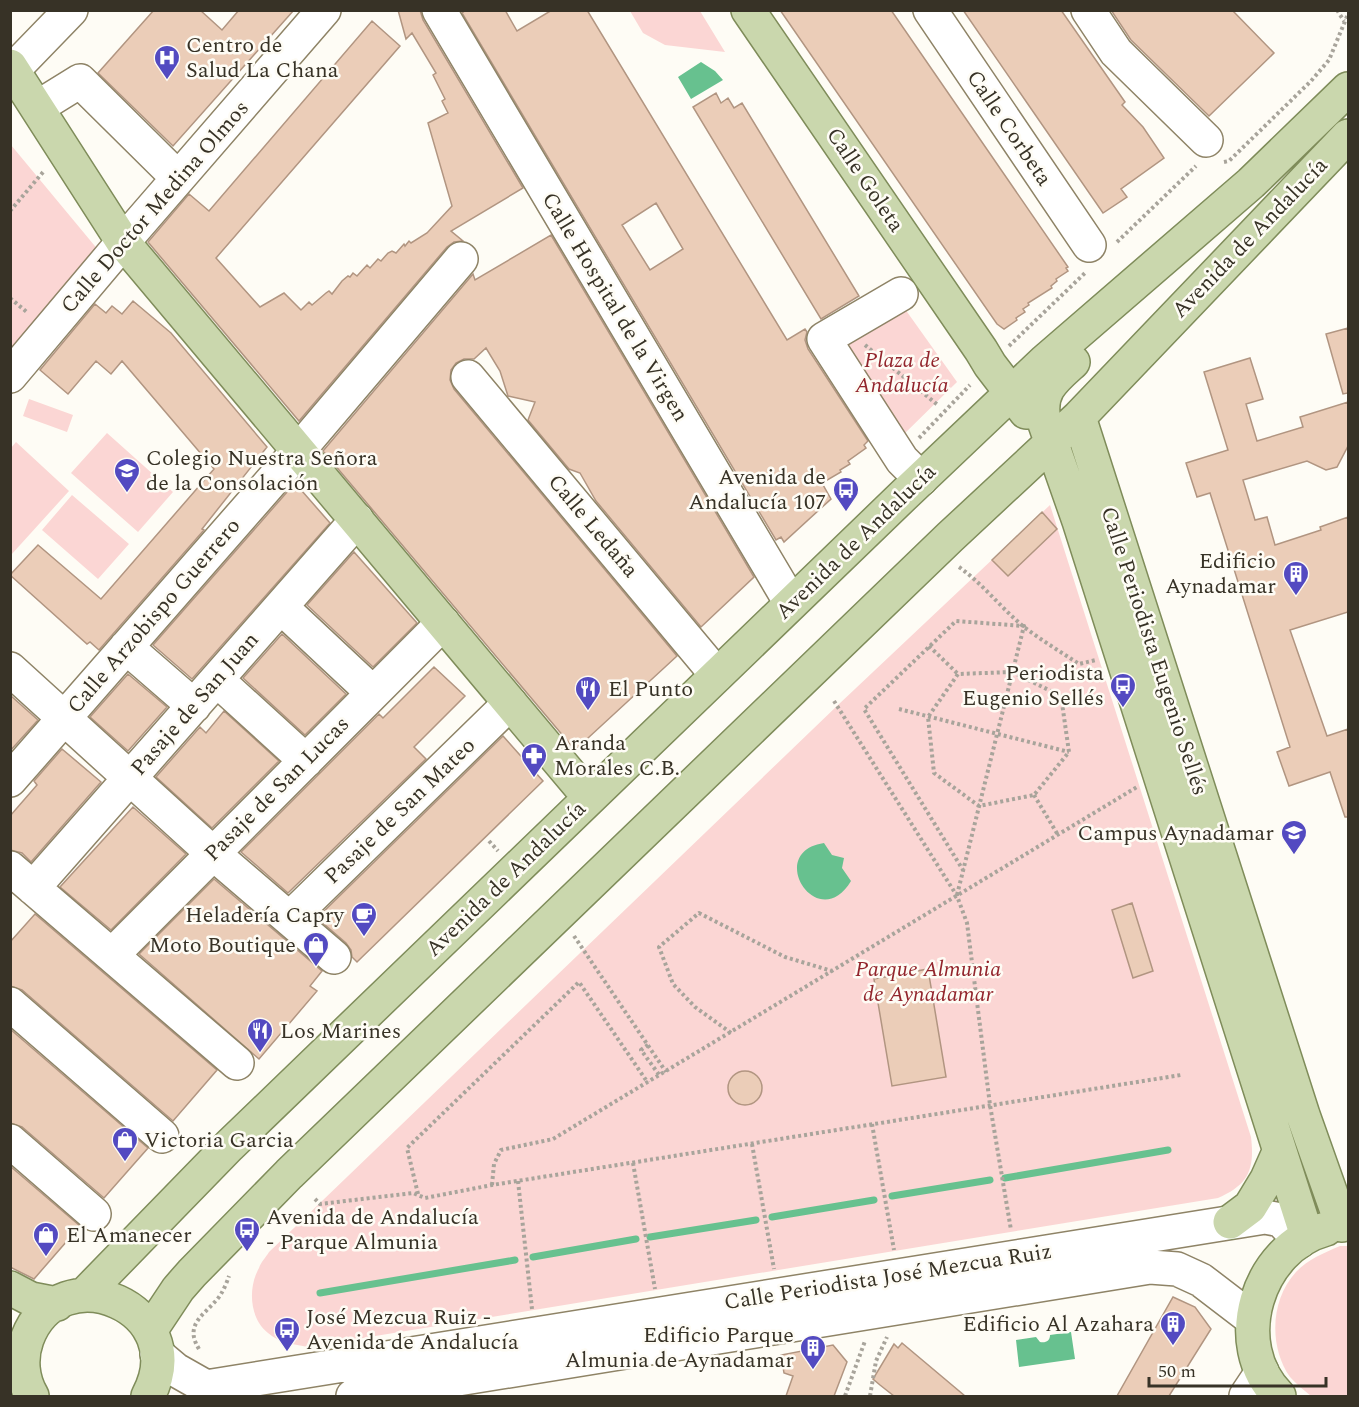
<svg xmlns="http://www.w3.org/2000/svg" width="1359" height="1407" viewBox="0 0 1359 1407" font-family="Spectral,serif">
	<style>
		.green { fill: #fbd6d4 }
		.water { fill: #67c18f }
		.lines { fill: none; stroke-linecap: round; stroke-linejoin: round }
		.stream { stroke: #67c18f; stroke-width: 7 }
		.building { fill: #ebcdb8; stroke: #b19581; stroke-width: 1.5; fill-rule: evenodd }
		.minor-casing { stroke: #8e8366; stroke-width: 36 }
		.major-casing { stroke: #7f8c5a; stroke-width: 36 }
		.path { stroke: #a8a49b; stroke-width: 4; stroke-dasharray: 3 3; stroke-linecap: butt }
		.minor { stroke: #fff; stroke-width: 33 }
		.major { stroke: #cad7ad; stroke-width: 33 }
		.labels { text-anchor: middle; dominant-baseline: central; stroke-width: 5; stroke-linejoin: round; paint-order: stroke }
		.poi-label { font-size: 22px; fill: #373226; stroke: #fefcf5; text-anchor: start }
		.street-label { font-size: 22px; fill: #373226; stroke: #fefcf5 }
		.park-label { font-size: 22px; font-style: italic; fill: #92252c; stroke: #fefcf5 }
	</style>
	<rect width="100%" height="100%" fill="#fefcf5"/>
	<path class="green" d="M630 11H700L725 52 665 45 643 33Z
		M11 145 99 251 11 357Z
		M900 302 957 382 899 439 836 340Z
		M29 399 73 415 67 432 23 416Z
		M107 433 173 492 138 532 71 473Z
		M16 442 69 491 11 555V448Z
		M72 495 129 544 98 579 42 530Z
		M1050 505 1251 1137C1255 1170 1248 1185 1218 1198L308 1347C294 1344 279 1343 268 1333 249 1318 248 1287 259 1268 261 1262 266 1257 269 1252L838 705Z
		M1340 1246H1348V1396H1311C1304 1390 1296 1384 1290 1377 1269 1347 1270 1300 1296 1272 1308 1259 1324 1253 1340 1246Z"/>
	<path class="water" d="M701 62 715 71 723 80 691 99 678 77Z
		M824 843 832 855 844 858 842 868 851 881C818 936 764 852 824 843Z
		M1071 1332 1075 1359 1019 1367 1016 1340 1036 1337 1040 1342C1046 1343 1050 1341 1050 1335Z"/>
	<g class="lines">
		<path class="stream" d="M1005 1178 1168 1150
			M892 1196 990 1180
			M772 1217 874 1200
			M650 1237 756 1220
			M533 1257 636 1239
			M320 1293 515 1260"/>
	</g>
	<path class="building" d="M154 10H200L222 30 239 10H294L173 146 98 73Z
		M398 10H420L423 20 523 188 451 231 463 241 454 242 447 247 299 421 148 242 189 194 209 211 372 21 400 46 216 258 260 307 284 293 301 310 309 302 312 305 326 293 329 291 332 294 342 281 348 276 350 277 353 273 357 276 367 265 370 268 378 259 381 261 388 253 392 251 396 253 404 244 405 246 409 241 411 243 427 233 452 206 428 123 448 113 442 101 445 99 433 75 436 73 412 33 406 39Z
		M466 10H505L517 31 552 10H587L787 340 805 329 807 332 805 340 808 349 868 441 864 445 866 448 848 461 850 464 840 470 841 472 822 483 831 499 784 542 781 537 776 540 462 13ZM656 203 683 249 650 270 622 225Z
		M780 10H891L1068 267 1066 268 1068 271 1056 279 1057 281 1051 286 1052 288 1028 303 1029 305 1023 309 1025 312 1016 318 1017 320 1004 329 997 324Z
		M963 10H1061L1125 102 1122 105 1143 127 1164 158 1121 189 1127 197 1103 213Z
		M1111 10H1232L1274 53 1209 116 1131 40Z
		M716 93 721 103 728 98 734 108 742 103 859 296 821 319 693 107Z
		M551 235 754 577 701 627 596 501 580 473 569 469 528 420 535 402 508 396 500 371 486 348 474 359H464L456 363 451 370 450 380 454 389 677 656 575 750 323 451 473 274 475 280Z
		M133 301 171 333 267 447 202 529 204 530 99 650 90 642 87 644 10 575 38 545 101 599 214 469 122 361 111 374 96 361 68 394 40 370 95 304 106 313 112 306 122 314Z
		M1348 328V393L1343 394 1326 334Z
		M1250 358 1263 399 1246 404 1257 441 1303 427 1300 417 1348 402V446L1337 467 1326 470 1307 461 1243 480 1255 520 1267 517 1275 545 1321 530 1320 527 1348 517V612L1290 630 1327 736 1348 729V817H1345L1330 772 1289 786 1277 752 1290 747 1210 493 1197 497 1186 463 1228 450 1204 372Z
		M295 483 330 523 192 679 153 645Z
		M1042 512 1057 529 1008 576 992 560Z
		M354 552 417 623 373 667 307 605Z
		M282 634 346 694 305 735 243 678Z
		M434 667 465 696 414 747 426 759 288 893 241 852 379 714 383 718Z
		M128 674 167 707 128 751 90 717Z
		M10 695 38 720 10 751Z
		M224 711 279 761 212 828 156 777 200 727 206 733Z
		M503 736 543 781 357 962 352 957 351 950 346 943 317 918Z
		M62 749 101 782 31 862 22 853 10 850V816L37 785 34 781Z
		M133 807 186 854 111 930 60 887Z
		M214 879 322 971 310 986 317 991 259 1059 139 954Z
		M1132 903 1153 971 1133 978 1112 910Z
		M35 914 217 1070 173 1121 22 990 10 986V942Z
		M928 969 946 1077 892 1086 874 979Z
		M10 1029 148 1148 104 1198 22 1127 10 1123Z
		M728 1088a17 17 0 1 1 34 0a17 17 0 1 1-34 0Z
		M10 1166 80 1226 34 1279 10 1267Z
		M1173 1297 1195 1307 1211 1329 1169 1396H1117Z
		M902 1343 965 1396H894L880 1385 873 1379 894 1344 898 1348Z
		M833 1345 847 1362 834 1396H786L793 1376 784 1373 781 1355Z"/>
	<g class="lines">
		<defs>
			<path id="minor" d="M439 10 791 603
				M930 10 1089 245
				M1088 10 1116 52 1206 140
				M10 73 71 10
				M38 107 80 81 178 178
				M901 294 824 339 902 460 921 479
				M10 376 123 242 324 10
				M468 377 717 675
				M281 607 373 693
				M126 647 194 706
				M10 669 208 849 334 957
				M217 680 306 761
				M10 780 298 451 461 259
				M10 868 237 1063
				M33 888 357 520
				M290 918 510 703
				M112 955 443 623
				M10 1004 162 1136
				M10 1141 94 1214
				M157 1354 176 1370 206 1387 1265 1217 1281 1220 1300 1241
				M353 1396 1150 1267 1177 1269 1201 1280 1252 1319
				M1246 1396 1262 1372"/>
			<path id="major" d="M748 10 981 350 990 365 1026 412
				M10 66 123 242 589 797
				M1073 362C1053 380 1038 391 1044 421L1079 521 1307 1236
				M1079 417 1303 1115 1342 1225
				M1230 1222 1250 1207 1267 1179 1279 1152
				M10 1288 31 1299 57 1304
				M84 1295 229 1146 906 493 1045 361 1251 183 1348 89
				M150 1331 178 1289 192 1273 289 1174 950 537 1079 417 1348 136
				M32 1396C22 1379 20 1358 27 1339 60 1251 195 1309 148 1396
				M1279 1396C1227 1344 1257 1248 1326 1229"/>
		</defs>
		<use href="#minor" class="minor-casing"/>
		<use href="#major" class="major-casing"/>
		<path class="path" d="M1337 10 1344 21
			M1224 162 1229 161 1311 81 1329 60 1348 14
			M10 211 44 171
			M1117 242 1196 166
			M10 298 28 313
			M865 345 939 406
			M1009 346 1086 272
			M919 438 970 385
			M959 567C983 584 1001 608 1024 627 1041 640 1061 652 1079 664L1096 660
			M929 646 958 674
			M1012 672 1061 696 1069 752 1034 795 979 806 934 773 928 717 958 674Z
			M834 701 957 896 967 923 990 1105 1011 1230
			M899 709 1069 752
			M1034 795 1058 835
			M489 841 498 851
			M957 895 1024 626 956 621 864 709 963 870
			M574 936 666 1072
			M731 1033 695 1007 673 984 659 947 699 913 785 957 832 971
			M648 1045 641 1050 660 1076
			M872 1124 894 1250
			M752 1144 774 1269
			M633 1163 655 1289
			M518 1181 532 1309
			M492 1185 494 1164 501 1150 553 1139 1137 787
			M418 1194 407 1148 579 982 648 1083
			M315 1199 320 1204 413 1193 425 1198 492 1185 1181 1075
			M199 1349C182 1322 209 1313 221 1294 224 1289 227 1282 229 1276
			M845 1396 865 1341
			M870 1396 876 1361 887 1337"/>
		<use href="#minor" class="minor"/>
		<use href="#major" class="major"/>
	</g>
	<defs>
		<symbol id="hospital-pin" viewBox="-11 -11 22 30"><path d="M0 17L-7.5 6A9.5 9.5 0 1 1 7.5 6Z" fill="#534ac1" stroke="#fefcf5"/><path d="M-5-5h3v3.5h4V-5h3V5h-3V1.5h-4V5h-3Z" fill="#fff"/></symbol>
		<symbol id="school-pin" viewBox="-11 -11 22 30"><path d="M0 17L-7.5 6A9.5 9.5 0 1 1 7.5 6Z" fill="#534ac1" stroke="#fefcf5"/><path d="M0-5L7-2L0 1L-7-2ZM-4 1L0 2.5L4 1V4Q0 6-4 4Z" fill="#fff"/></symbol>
		<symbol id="bus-pin" viewBox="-11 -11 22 30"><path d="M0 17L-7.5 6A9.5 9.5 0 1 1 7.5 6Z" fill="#534ac1" stroke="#fefcf5"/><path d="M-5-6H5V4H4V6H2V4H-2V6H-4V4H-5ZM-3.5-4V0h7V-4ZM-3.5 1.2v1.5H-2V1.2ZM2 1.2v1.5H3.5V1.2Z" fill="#fff"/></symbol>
		<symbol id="building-pin" viewBox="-11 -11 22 30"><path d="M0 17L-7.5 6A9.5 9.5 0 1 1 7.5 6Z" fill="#534ac1" stroke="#fefcf5"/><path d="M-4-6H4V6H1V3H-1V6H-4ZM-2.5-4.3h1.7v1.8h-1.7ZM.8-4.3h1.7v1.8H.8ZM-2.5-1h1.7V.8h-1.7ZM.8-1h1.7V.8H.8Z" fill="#fff"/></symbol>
		<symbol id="restaurant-pin" viewBox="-11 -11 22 30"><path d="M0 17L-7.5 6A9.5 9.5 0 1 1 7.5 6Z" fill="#534ac1" stroke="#fefcf5"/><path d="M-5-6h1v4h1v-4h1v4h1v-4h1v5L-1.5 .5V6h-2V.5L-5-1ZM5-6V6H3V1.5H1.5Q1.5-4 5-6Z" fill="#fff"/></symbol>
		<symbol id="pharmacy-pin" viewBox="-11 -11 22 30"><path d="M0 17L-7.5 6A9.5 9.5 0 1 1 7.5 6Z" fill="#534ac1" stroke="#fefcf5"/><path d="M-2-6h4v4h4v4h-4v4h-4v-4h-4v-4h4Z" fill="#fff"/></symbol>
		<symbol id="university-pin" viewBox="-11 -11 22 30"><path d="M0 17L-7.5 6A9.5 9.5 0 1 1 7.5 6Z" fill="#534ac1" stroke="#fefcf5"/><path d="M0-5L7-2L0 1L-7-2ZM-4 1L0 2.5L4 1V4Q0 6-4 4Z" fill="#fff"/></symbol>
		<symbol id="cafe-pin" viewBox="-11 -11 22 30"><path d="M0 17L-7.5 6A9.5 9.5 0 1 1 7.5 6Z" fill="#534ac1" stroke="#fefcf5"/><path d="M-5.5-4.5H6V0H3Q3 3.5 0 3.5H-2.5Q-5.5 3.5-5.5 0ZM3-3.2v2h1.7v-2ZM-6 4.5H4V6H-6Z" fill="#fff"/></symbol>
		<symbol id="shop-pin" viewBox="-11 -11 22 30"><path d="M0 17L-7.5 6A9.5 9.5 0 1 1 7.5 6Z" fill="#534ac1" stroke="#fefcf5"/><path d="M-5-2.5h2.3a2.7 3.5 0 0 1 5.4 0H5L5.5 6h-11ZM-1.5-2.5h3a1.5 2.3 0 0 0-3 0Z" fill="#fff"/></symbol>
	</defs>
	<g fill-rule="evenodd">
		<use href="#hospital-pin" x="152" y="43" width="30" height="40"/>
		<use href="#school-pin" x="112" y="456" width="30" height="40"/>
		<use href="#bus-pin" x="831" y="475" width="30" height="40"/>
		<use href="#building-pin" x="1281" y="559" width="30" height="40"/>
		<use href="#bus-pin" x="1108" y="671" width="30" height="40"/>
		<use href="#restaurant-pin" x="573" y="674" width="30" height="40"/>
		<use href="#pharmacy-pin" x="519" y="741" width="30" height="40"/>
		<use href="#university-pin" x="1279" y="818" width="30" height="40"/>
		<use href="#cafe-pin" x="349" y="900" width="30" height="40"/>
		<use href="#shop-pin" x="301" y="930" width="30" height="40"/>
		<use href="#restaurant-pin" x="245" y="1016" width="30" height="40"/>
		<use href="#shop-pin" x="110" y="1125" width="30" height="40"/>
		<use href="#bus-pin" x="232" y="1215" width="30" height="40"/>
		<use href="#shop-pin" x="31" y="1220" width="30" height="40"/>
		<use href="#building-pin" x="1158" y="1309" width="30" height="40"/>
		<use href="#bus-pin" x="272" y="1315" width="30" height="40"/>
		<use href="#building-pin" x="798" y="1333" width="30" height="40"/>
	</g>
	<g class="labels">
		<g class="poi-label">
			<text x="186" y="45">Centro de<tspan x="186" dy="25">Salud La Chana</tspan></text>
			<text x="146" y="458">Colegio Nuestra Señora<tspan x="146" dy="25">de la Consolación</tspan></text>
			<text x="826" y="477" text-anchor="end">Avenida de<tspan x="826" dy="25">Andalucía 107</tspan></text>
			<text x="1276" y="561" text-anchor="end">Edificio<tspan x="1276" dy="25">Aynadamar</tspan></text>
			<text x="1104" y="673" text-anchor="end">Periodista<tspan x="1104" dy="25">Eugenio Sellés</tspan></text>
			<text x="608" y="689">El Punto</text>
			<text x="554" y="743">Aranda<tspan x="554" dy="25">Morales C.B.</tspan></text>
			<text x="1274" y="833" text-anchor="end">Campus Aynadamar</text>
			<text x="344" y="915" text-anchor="end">Heladería Capry</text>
			<text x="296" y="945" text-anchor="end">Moto Boutique</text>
			<text x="280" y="1031">Los Marines</text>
			<text x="144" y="1140">Victoria Garcia</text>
			<text x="266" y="1217">Avenida de Andalucía<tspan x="266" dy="25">- Parque Almunia</tspan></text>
			<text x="66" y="1235">El Amanecer</text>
			<text x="306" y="1317">José Mezcua Ruiz -<tspan x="306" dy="25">Avenida de Andalucía</tspan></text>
			<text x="1154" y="1324" text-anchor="end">Edificio Al Azahara</text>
			<text x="794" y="1335" text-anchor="end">Edificio Parque<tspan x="794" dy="25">Almunia de Aynadamar</tspan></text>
		</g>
		<g class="street-label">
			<text transform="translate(1009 128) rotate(56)">Calle Corbeta</text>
			<text transform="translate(865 180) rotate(56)">Calle Goleta</text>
			<text transform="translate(155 207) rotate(-49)">Calle Doctor Medina Olmos</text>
			<text transform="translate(1250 238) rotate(-46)">Avenida de Andalucía</text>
			<text transform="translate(615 307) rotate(59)">Calle Hospital de la Virgen</text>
			<text transform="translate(593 526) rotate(50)">Calle Ledaña</text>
			<text transform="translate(856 542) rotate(-44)">Avenida de Andalucía</text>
			<text transform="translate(154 616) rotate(-49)">Calle Arzobispo Guerrero</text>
			<text transform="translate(1154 651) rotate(72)">Calle Periodista Eugenio Sellés</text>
			<text transform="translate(195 704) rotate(-49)">Pasaje de San Juan</text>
			<text transform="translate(277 789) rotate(-45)">Pasaje de San Lucas</text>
			<text transform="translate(400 811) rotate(-44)">Pasaje de San Mateo</text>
			<text transform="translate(506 879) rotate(-44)">Avenida de Andalucía</text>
			<text transform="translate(888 1277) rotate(-9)">Calle Periodista José Mezcua Ruiz</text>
		</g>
		<g class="park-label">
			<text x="902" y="360">Plaza de<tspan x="902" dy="25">Andalucía</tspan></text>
			<text x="928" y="969">Parque Almunia<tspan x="928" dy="25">de Aynadamar</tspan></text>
		</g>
	</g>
	<rect width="1359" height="1407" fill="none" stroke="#373226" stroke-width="24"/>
	<path d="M1149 1377v9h177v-9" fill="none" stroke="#373226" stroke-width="3"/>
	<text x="1158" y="1377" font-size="18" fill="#373226" stroke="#fefcf5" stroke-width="4.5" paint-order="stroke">50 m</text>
</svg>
